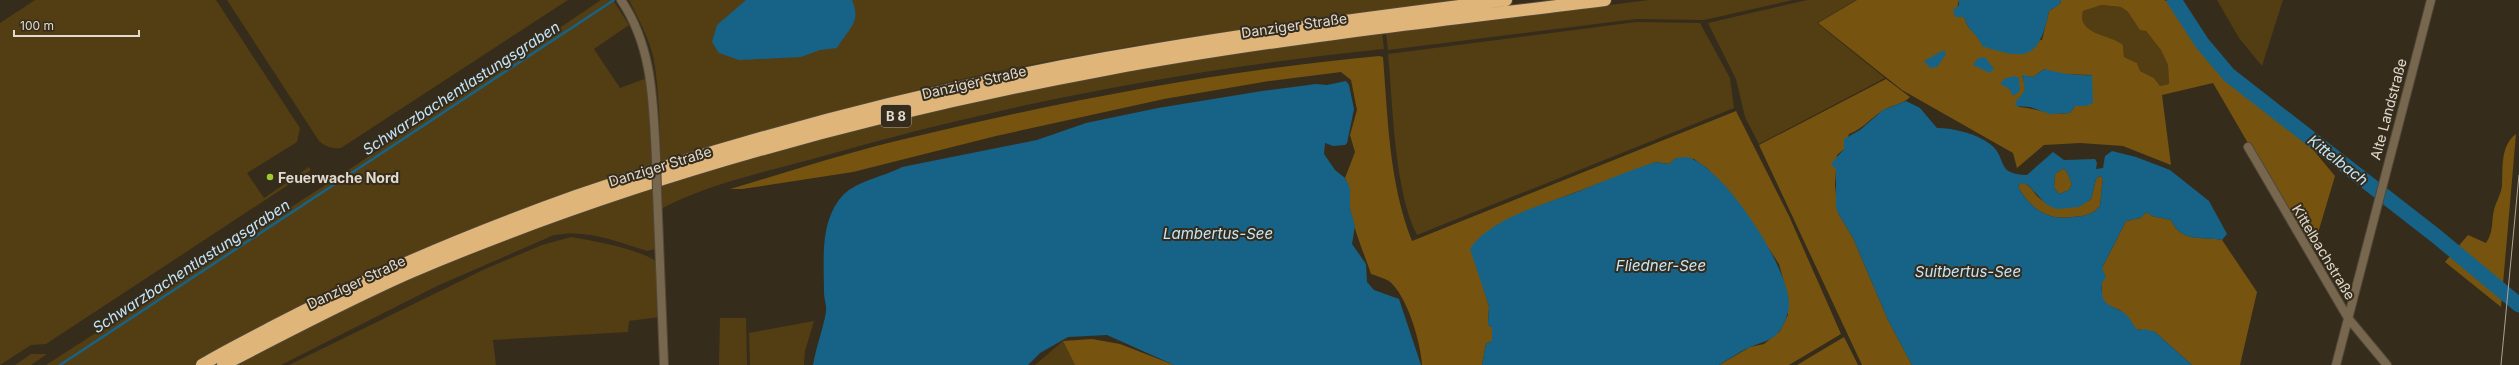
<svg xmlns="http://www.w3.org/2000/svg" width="2519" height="365" viewBox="0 0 2519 365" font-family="Inter,sans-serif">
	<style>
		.green { fill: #533d13 }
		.forest { fill: #76540f; fill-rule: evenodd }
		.water { fill: #166387; fill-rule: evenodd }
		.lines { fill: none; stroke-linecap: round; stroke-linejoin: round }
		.stream { stroke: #166387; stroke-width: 2.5 }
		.river { stroke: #166387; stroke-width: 15 }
		.street-casing { stroke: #514838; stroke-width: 10 }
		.highway-casing { stroke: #514838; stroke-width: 14 }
		.street { stroke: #78674f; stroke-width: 8 }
		.highway { stroke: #dfb579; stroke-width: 12 }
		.tram { stroke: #aaa396; stroke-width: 1 }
		.street-bridge-casing { stroke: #514838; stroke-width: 10; stroke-linecap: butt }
		.street-bridge { stroke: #78674f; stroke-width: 8 }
		.poi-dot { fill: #9bcb33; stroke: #362c1b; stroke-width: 1.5 }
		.labels { text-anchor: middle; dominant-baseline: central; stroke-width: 4; stroke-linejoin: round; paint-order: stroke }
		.shield { fill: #362c1b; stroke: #ada699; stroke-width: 1 }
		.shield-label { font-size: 13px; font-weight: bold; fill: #e0dacf }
		.street-label { font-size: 14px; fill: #e0dacf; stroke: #362c1b }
		.poi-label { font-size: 14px; font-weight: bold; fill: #e0dacf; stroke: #362c1b; text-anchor: start }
		.water-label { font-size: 15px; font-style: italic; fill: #c2e6fc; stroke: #362c1b }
	</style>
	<rect width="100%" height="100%" fill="#362c1b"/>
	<path class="green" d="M35 0H216L300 128 297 142 247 173 264 198 309 167 311 170 46 344 31 345 0 365V23Z
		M227 0H568L341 148C332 149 326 147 319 141Z
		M601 0H613L629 25 594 49 620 88 647 78 656 249 647 251C616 241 587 229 554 235L437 286 281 365H46L347 171Z
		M629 0H1460C1301 20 1142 41 985 74 875 98 768 131 661 163 659 128 660 91 653 56 648 36 638 18 629 0Z
		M1649 0H1793L1704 20 1636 19 1388 50 1386 33Z
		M1807 0H1856L1817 23 1885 78 1759 144 1745 117 1736 79 1708 23Z
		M2217 0H2283L2262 66 2239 38Z
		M2100 5 2121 7 2128 12 2140 29 2146 31 2161 50 2168 65 2169 84 2160 86 2154 78 2140 71 2137 63 2124 57 2123 45C2112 36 2076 35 2083 11Z
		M1636 22 1700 23 1730 78 1734 108 1417 235C1394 191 1393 105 1388 54Z
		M1382 32 1384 49C1196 68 1008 103 827 155 771 171 712 182 661 209L660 185C807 141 955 101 1106 73 1197 57 1290 45 1382 32Z
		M571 237C591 240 643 250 657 262L660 317 629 321 628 332 493 340 496 365H289L485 269 542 245Z
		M720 318H746L747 365H719Z
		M814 321 805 351 804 365H750L749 333Z
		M1063 341 1075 365H1035Z
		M31 354H47L31 365H15Z"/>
	<path class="forest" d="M1857 0H1959L1955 17H1964C1967 30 1978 34 1983 46L2042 40 2049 11 2060 4 2061 0H2164L2174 4 2197 42 2225 76 2315 147V152L2335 176 2312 253 2213 83 2162 95 2171 165 2123 146 2080 143 2044 145 2017 168 2013 153 1902 90 1818 23ZM2101 5 2121 7 2128 12 2140 30 2146 31 2161 50 2168 65 2169 84 2160 86 2154 78 2140 71 2137 63 2124 57 2123 45C2112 35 2076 35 2083 11ZM2044 69 2058 74 2092 75 2079 106H2075L2070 113C2050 115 2038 109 2019 107L2017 101C2027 94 2026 86 2022 76L2033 77Z
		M1379 56 1383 57C1388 119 1389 183 1412 241L1736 111 1789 216 1841 334 1789 365H1719L1750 347 1764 344 1780 331 1788 315 1786 289 1779 264 1738 202 1708 169 1694 159 1676 158 1669 164 1656 162 1547 203 1483 287 1489 306 1488 325 1492 327V341L1486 344 1482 365H1422C1421 343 1407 295 1389 281 1384 278 1377 276 1371 274 1364 253 1354 231 1350 208 1348 197 1351 189 1345 178L1355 152 1350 135 1357 110 1351 80 1341 72 1269 81 1164 99 996 136 853 172 742 189H730C791 171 852 151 913 137 1066 100 1222 71 1379 56Z
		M1886 79 1910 97C1902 105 1891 105 1882 111 1870 119 1862 129 1849 134L1844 149 1837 155 1835 185 1838 213 1853 238 1888 320 1912 365H1862L1759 145Z
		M2516 134 2501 307 2445 262 2468 235 2486 243C2494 231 2491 223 2494 210 2496 202 2501 194 2502 186 2503 168 2500 146 2516 134Z
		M2062 169 2066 170 2072 184 2069 190 2059 194 2054 187 2055 174Z
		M2099 176 2103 178 2100 206C2092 215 2085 216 2073 217 2048 221 2031 209 2018 187L2020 183C2029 183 2032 190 2037 196 2053 211 2074 211 2091 199L2096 179Z
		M2147 212 2152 216 2171 220C2181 243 2202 236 2222 240L2257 292 2240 365H2192L2155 332 2136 329 2120 310 2105 304 2102 299V268L2126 221 2140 218Z
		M1844 337 1858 365H1797Z
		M1092 339 1120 344 1174 365H1075L1063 341Z"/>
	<path class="water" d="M746 0H852C862 23 848 29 837 48L820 50 801 57 739 60 719 53 712 42 717 25Z
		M1959 0H2061L2060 4 2049 11C2039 59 2027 61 1982 46 1978 34 1967 30 1964 17H1955L1953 10 1959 5Z
		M1942 51H1945L1946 54 1937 67 1930 68 1924 61Z
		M1985 57 1994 69 1990 73 1973 65 1977 59Z
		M2044 69C2060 73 2076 76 2092 75L2093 103 2086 106H2075L2070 113 2050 114 2030 107 2015 106C2019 91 2029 98 2022 75L2033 77Z
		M2015 76 2019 78 2020 91 2013 96 2010 90 2000 83 2006 78Z
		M1346 81 1349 85 1354 109 1347 143 1345 145 1333 146 1325 143 1324 154 1335 170 1345 178 1350 188V208L1355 226 1352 244 1366 264 1367 282 1374 290 1399 299 1421 365H1174L1107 335 1068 337 1040 353 1028 365H813C816 347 823 329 826 312 827 306 824 299 824 293 824 261 819 220 844 194 858 181 885 176 902 167L1037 140 1086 123 1158 108 1262 91 1316 84 1327 85Z
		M1906 101 1920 108 1937 128C1954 128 1977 134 1990 144 2009 159 1994 174 2027 175L2053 152 2064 160 2095 159 2097 163 2096 169 2103 168 2105 156 2112 151 2136 157 2170 170 2209 201 2227 234 2222 240C2202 236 2181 243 2171 220L2152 216 2147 212 2140 218 2126 221 2102 268 2106 277C2102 281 2101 286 2102 292 2103 310 2120 305 2129 318 2132 321 2133 325 2136 329L2143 330 2145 329 2155 332 2192 365H1912L1888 320 1853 238 1838 213 1836 207V169L1831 164 1844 149V139L1860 130 1883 110ZM2062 169 2066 170 2072 184 2069 190 2059 194 2054 187 2055 174ZM2099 176 2103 178 2100 206C2092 215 2085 216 2073 217 2048 221 2031 209 2018 187L2020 183 2028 185 2047 205 2057 209 2079 207 2091 199 2096 179Z
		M1687 157C1723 166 1789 267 1789 304 1789 313 1785 322 1781 329 1773 341 1761 342 1750 347 1739 352 1729 359 1719 365H1482L1486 344 1492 341V327L1488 325 1489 306 1470 249C1491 217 1547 204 1582 190 1606 180 1631 170 1656 162L1669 164 1676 158Z"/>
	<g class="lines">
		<path class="stream" d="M60 365 614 0"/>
		<path class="river" d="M2174 0 2202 43 2229 75 2436 236 2519 305"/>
		<defs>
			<path id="street" d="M621 0C653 47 653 102 656 158
				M2248 147 2348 318 2387 365
				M657 191 664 365
				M2336 365 2431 0"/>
			<path id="highway" d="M202 365C225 351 250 339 274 326 372 275 472 233 576 196 748 137 927 90 1106 58 1239 34 1373 17 1506 0
				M223 365C285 333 347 300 411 272 632 178 868 114 1104 70 1270 39 1438 21 1605 0"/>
		</defs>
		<use href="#street" class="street-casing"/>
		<use href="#highway" class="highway-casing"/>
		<use href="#street" class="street"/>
		<use href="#highway" class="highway"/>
		<path class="tram" d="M2501 365 2519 175"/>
		<defs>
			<path id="street-bridge" d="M656 158 657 191"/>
		</defs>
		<use href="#street-bridge" class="street-bridge-casing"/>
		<use href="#street-bridge" class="street-bridge"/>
	</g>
	<circle class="poi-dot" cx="270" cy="177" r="4"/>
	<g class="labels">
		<rect class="shield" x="881" y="105" width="30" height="22" rx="3"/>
		<g class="shield-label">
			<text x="896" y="116">B 8</text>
		</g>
		<g class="street-label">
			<text transform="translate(1294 25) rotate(-8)">Danziger Straße</text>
			<text transform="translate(974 82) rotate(-13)">Danziger Straße</text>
			<text transform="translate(2388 109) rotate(-75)">Alte Landstraße</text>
			<text transform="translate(660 166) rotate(-17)">Danziger Straße</text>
			<text transform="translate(2324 252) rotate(59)">Kittelbachstraße</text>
			<text transform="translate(356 282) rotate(-25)">Danziger Straße</text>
		</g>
		<g class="poi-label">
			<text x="278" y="177">Feuerwache Nord</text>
		</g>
		<g class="water-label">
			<text transform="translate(461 88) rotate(-33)">Schwarzbachentlastungsgraben</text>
			<text transform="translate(2338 160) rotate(38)">Kittelbach</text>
			<text x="1218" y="233">Lambertus-See</text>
			<text x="1661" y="265">Fliedner-See</text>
			<text transform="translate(191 266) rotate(-33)">Schwarzbachentlastungsgraben</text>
			<text x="1968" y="271">Suitbertus-See</text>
		</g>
	</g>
	<path d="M14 30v6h125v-6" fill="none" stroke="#e0dacf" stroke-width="2"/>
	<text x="20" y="30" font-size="12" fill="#e0dacf" stroke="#362c1b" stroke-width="3" paint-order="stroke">100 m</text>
</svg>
